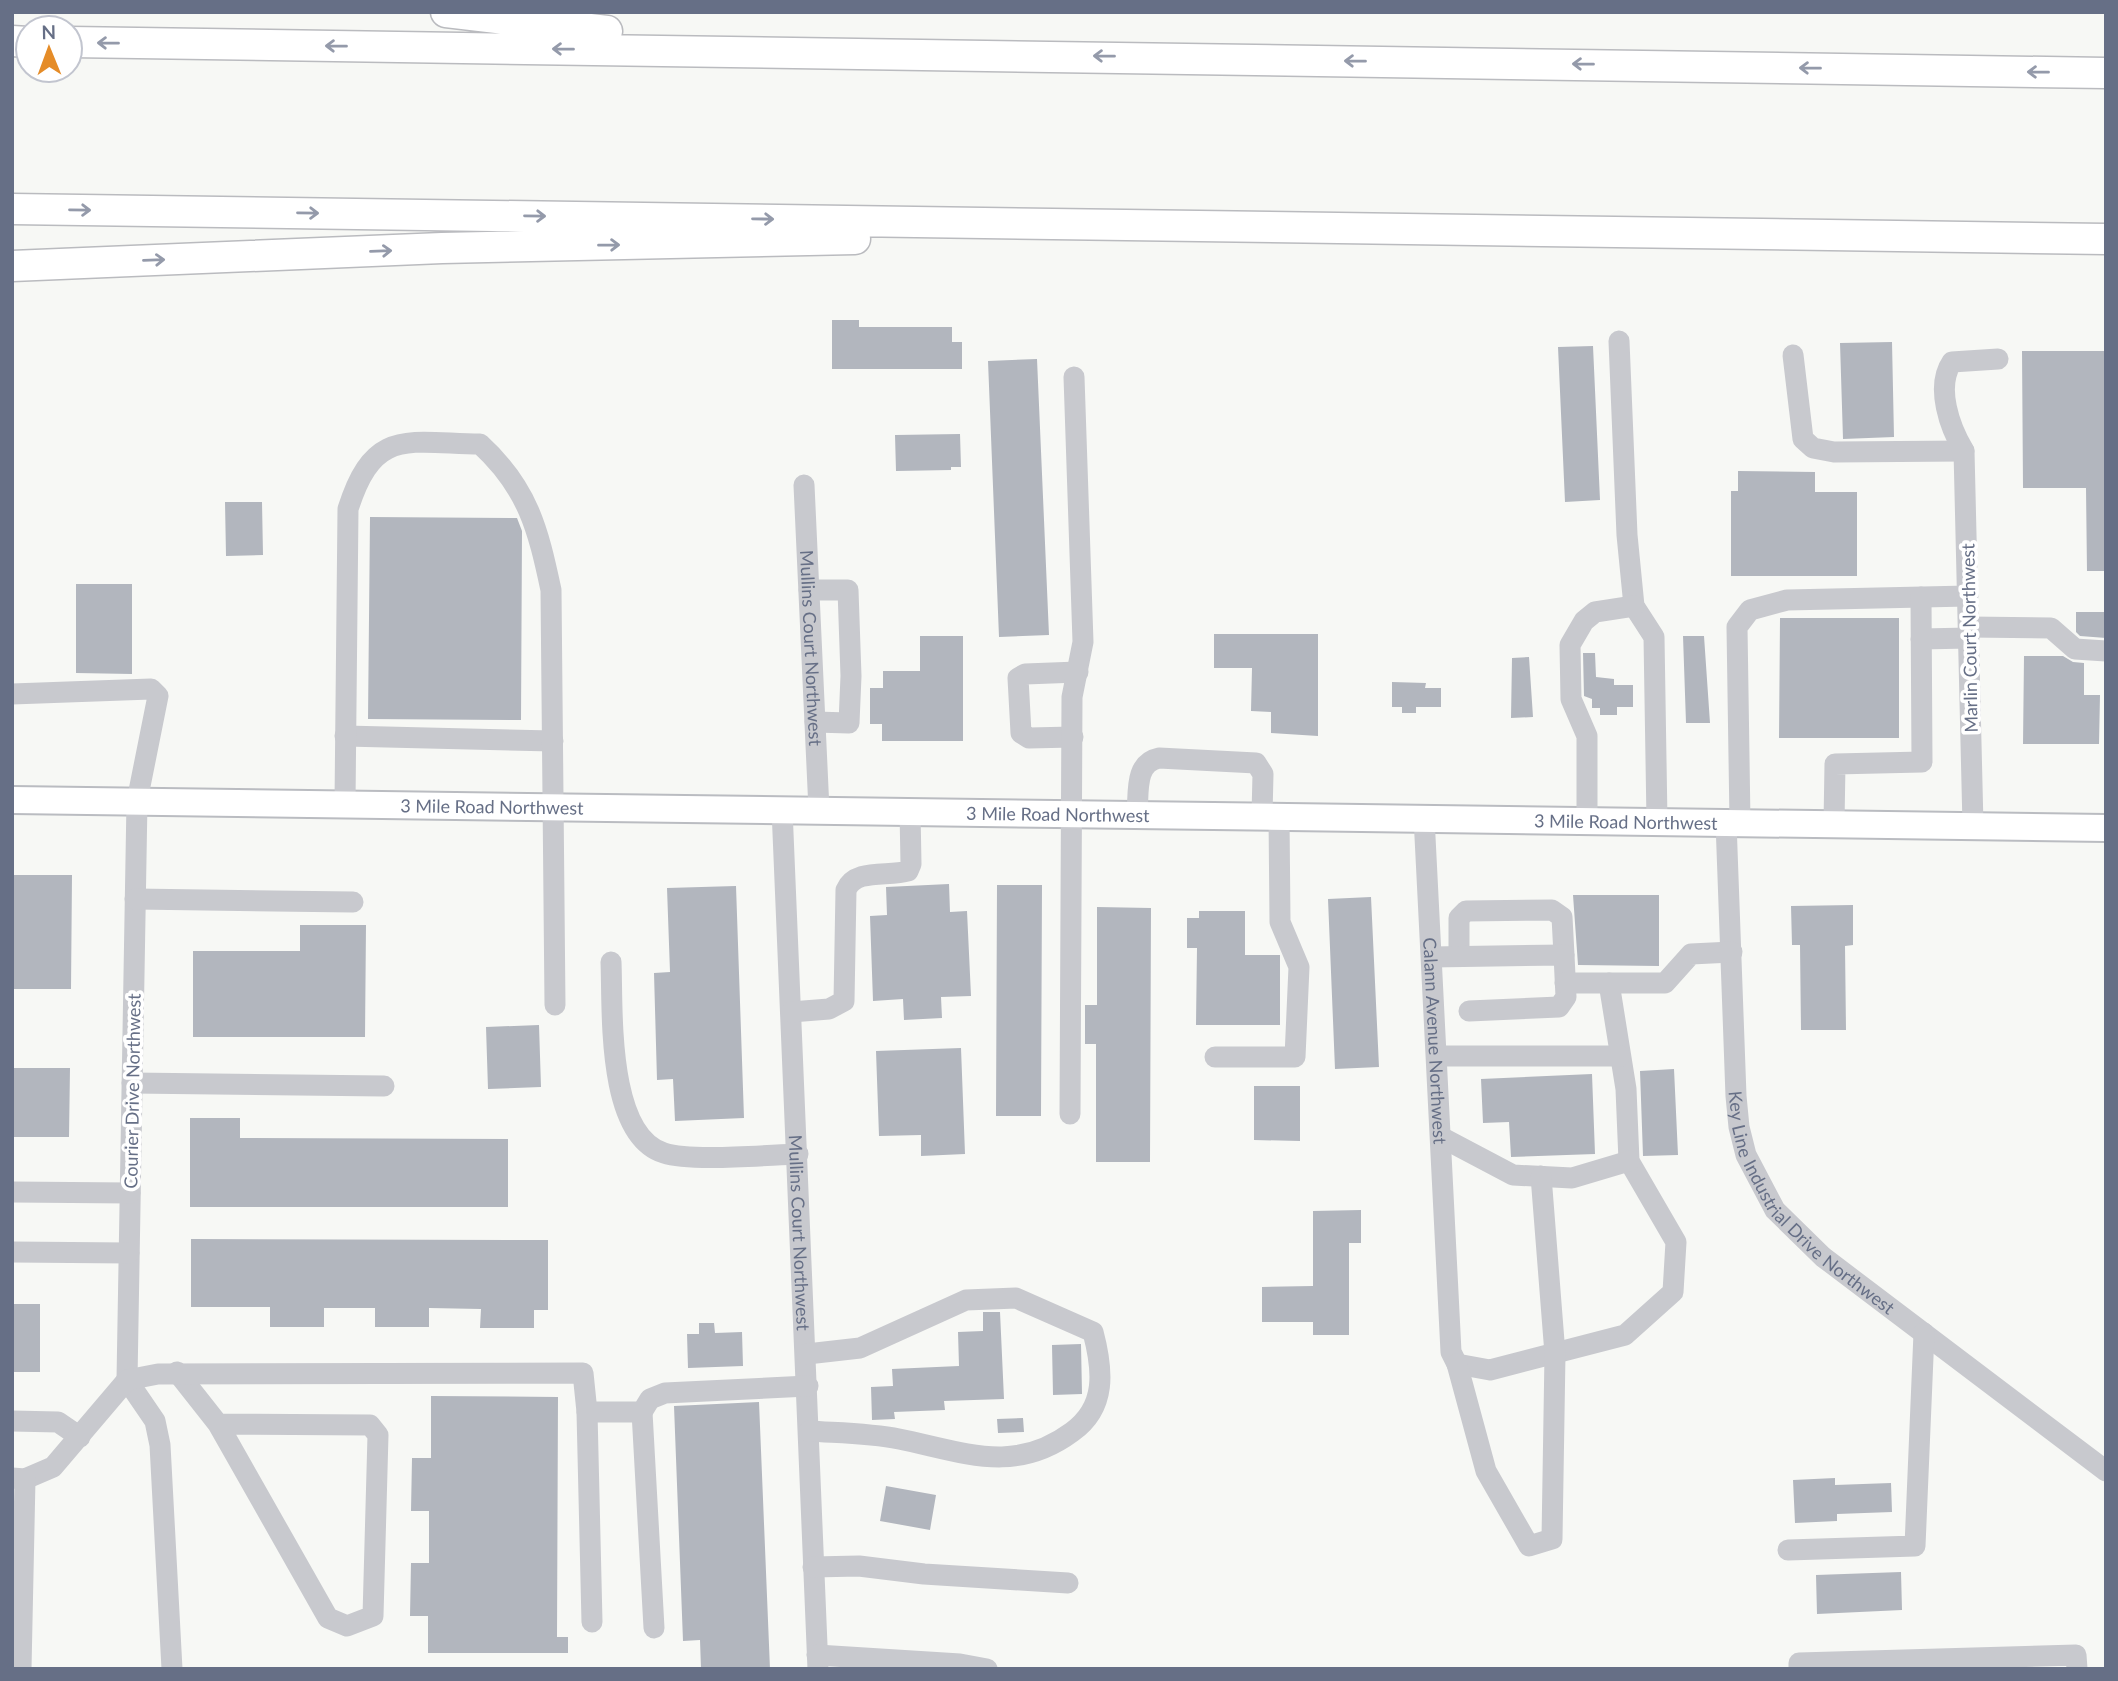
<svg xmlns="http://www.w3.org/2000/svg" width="2118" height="1681" viewBox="0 0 2118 1681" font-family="Lato,sans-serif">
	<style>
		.building { fill: #b2b6be }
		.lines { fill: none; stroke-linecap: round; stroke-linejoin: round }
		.major-casing { stroke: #babcc1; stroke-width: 30 }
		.highway-casing { stroke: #babbbf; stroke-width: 33 }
		.minor { stroke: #c8c9ce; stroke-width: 21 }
		.major { stroke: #fff; stroke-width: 26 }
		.highway { stroke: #fff; stroke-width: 30 }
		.oneway { stroke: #949aaa }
		.labels { text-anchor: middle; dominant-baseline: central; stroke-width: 7; stroke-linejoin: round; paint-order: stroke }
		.street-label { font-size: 18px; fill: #666f86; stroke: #fff }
	</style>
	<rect width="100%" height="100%" fill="#f7f8f5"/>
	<path class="building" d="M832 320H859V327H952V342H962V369H832Z
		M1892 342 1894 437 1843 439 1840 343Z
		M1593 346 1600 500 1565 502 1558 347Z
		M2022 351H2106V571H2087L2086 488H2023Z
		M1037 359 1049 635 999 637 988 361Z
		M960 434 961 467H951V470L896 471 895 435Z
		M1738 471 1815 472V492H1857V576H1731V491H1738Z
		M225 502H262L263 555 226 556Z
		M370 517 517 518 522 531 521 720 368 719Z
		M76 584H132V674L76 673Z
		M2076 612H2106V638L2080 636 2076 632Z
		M1780 618H1899V738H1779Z
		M1214 634H1318V736L1271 733V712L1251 711 1252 668H1214Z
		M920 636H963V741H882V724H870V688H883V671H920Z
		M1683 636H1704L1710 723H1686Z
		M1583 653H1595L1596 677 1614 679V685H1633V707H1617V715H1600V708H1592V699L1584 696Z
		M2024 656H2063L2073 662 2084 663V695H2100L2099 744H2023Z
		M1529 657 1533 717 1511 718 1512 658Z
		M1392 682 1426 683 1425 688H1441V707H1416V713H1402V707H1392Z
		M12 875H72L71 989H12Z
		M949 884 950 912 967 911 971 996 941 997 942 1018 904 1020 903 999 873 1001 870 916 887 915 886 887Z
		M997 885H1042L1041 1116H996Z
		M736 886 744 1118 675 1121 673 1079 657 1080 654 973 670 972 667 888Z
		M1573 895H1659V966L1578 965Z
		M1371 897 1379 1067 1335 1069 1328 899Z
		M1853 905V945L1845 946 1846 1030H1801L1800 945H1792L1791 906Z
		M1097 907 1151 908 1150 1162H1096V1044H1085V1005H1097Z
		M1199 911H1245V955H1280V1025H1196L1197 948H1187V918H1199Z
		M300 925H366L365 1037H193V951H300Z
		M539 1025 541 1087 488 1089 486 1027Z
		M961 1048 965 1154 921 1156V1135L879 1136 876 1051Z
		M12 1068H70L69 1137H12Z
		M1674 1069 1678 1155 1643 1156 1640 1071Z
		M1592 1074 1595 1154 1511 1157 1509 1122 1483 1123 1481 1079Z
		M1254 1086H1300V1141L1254 1140Z
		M190 1118H240V1138L508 1139V1207H190Z
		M1361 1210V1243H1349V1335H1313V1322H1262V1287L1313 1286V1211Z
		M191 1239 548 1240V1310H534V1328H480L481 1309 429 1308V1327H375V1308H324V1327H270V1307H191Z
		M12 1304H40V1372H12Z
		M983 1312H1000L1004 1399 944 1401 945 1410 894 1412 895 1419 872 1420 871 1387 893 1386 892 1369 959 1366 958 1332 983 1331Z
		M699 1323H714L715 1333 742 1332 743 1366 688 1368 687 1334H699Z
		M1081 1344 1082 1394 1053 1395 1052 1345Z
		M431 1396 558 1397 557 1637H568V1653H428V1616H410L411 1563H429V1511H411L412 1458H431Z
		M759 1402 770 1669H701L700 1640 683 1641 674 1406Z
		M1023 1418 1024 1432 998 1433 997 1419Z
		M1835 1478V1485L1891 1483 1892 1512 1837 1514V1521L1795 1523 1793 1480Z
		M886 1486 936 1495 930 1530 880 1521Z
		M1901 1572 1902 1610 1817 1614 1816 1575Z"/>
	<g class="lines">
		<defs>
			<g id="major">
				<path id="s5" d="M12 800 2106 828"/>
			</g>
			<path id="highway" d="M446 12 607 31
				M12 41 28 42
				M70 42 2106 73
				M12 209 2106 239
				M12 266 442 248 855 239"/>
		</defs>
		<use href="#major" class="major-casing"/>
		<use href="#highway" class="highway-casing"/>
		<g class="minor">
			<path d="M1619 341 1627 535 1634 606 1654 637 1657 821"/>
			<path d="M1793 355 1803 439 1813 448 1834 452 1964 451"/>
			<path id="s1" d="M804 485 819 810"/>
			<path d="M809 590H848L851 676 849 723 815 722"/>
			<path d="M1969 627 2051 628 2075 649 2106 651"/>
			<path d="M1921 639 1969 638"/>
			<path d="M12 694 151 689 158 696 137 801 127 1380"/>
			<path d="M345 736 553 741"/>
			<path d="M1073 737 1029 738 1021 733 1018 678 1025 674 1078 672"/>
			<path d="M345 803 348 509C374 427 407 443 480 444 528 488 538 529 551 590L555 1005"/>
			<path id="s2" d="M782 809 818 1669"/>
			<path d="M1137 814C1139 793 1134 763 1159 758L1256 763 1263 774 1262 815"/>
			<path id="s3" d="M1424 817 1451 1352 1457 1364 1490 1370 1625 1335 1673 1292 1676 1242 1629 1161 1626 1089 1609 983"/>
			<path d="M1587 820V736L1571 699 1570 645 1584 621 1595 612 1634 606"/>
			<path id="s4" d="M1726 822 1736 1096 1739 1127 1746 1155 1775 1210 1823 1257 2106 1471"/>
			<path d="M1740 822 1737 627 1750 610 1787 600 1968 596"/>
			<path d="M1834 823 1835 764 1922 762 1921 597"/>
			<path d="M1973 826 1964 451C1950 428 1935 387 1952 362L1998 359"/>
			<path d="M135 899 353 902"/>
			<path d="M1459 956V918L1466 911 1552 910 1562 917 1564 955"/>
			<path d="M1432 957 1564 955 1566 997 1559 1007 1469 1011"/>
			<path d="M611 962C613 1009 606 1135 664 1153 691 1162 766 1155 798 1154"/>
			<path d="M1565 983H1665L1691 954 1732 952"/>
			<path d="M791 1012 829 1009 844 1001 846 890C855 868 888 877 908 871L911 864 910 811"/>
			<path d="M1437 1056H1620"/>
			<path d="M1215 1057H1295L1299 967 1280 922 1279 816"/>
			<path d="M132 1083 384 1086"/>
			<path d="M1070 1114 1072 697 1083 642 1074 377"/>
			<path d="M1441 1137 1513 1175 1572 1178 1629 1161"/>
			<path d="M12 1192 130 1193"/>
			<path d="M12 1252 129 1253"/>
			<path d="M807 1354 860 1348 966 1300 1016 1298 1093 1332C1103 1370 1107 1407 1072 1432 1014 1475 964 1452 899 1439 870 1433 839 1433 809 1431"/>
			<path d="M1457 1364 1486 1471 1529 1546 1552 1539 1555 1354 1541 1176"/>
			<path d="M177 1372 218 1424 328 1618 347 1626 373 1616 378 1435 370 1425 218 1424"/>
			<path d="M127 1380 155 1421 160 1445 172 1669"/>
			<path d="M587 1412 592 1622"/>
			<path d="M642 1412 654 1628"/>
			<path d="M12 1421 58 1422 80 1437"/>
			<path d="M12 1478 25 1479 53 1467 127 1380 158 1374 583 1373 587 1412H642L650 1399 665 1393 808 1386"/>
			<path d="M1788 1550 1915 1546 1924 1333"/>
			<path d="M813 1567 859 1566 924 1574 1068 1583"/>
			<path d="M817 1655 960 1664 987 1669"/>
			<path d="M21 1669 25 1479"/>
			<path d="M1799 1669V1663L2076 1655 2077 1669"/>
		</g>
		<use href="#major" class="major"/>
		<use href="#highway" class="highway"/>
	</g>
	<defs><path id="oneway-shaft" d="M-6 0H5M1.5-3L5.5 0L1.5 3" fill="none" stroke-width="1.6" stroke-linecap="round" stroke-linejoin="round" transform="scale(1.75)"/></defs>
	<g class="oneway">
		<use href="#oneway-shaft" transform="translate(108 43) rotate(-179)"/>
		<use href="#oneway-shaft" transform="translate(336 46) rotate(-179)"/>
		<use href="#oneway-shaft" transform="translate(563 49) rotate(-179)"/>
		<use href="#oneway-shaft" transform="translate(1104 56) rotate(-179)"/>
		<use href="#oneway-shaft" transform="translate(1355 61) rotate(-179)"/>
		<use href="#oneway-shaft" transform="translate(1583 64) rotate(-179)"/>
		<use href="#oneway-shaft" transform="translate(1810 68) rotate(-179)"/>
		<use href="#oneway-shaft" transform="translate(2038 72) rotate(-179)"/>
		<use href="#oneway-shaft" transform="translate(80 210) rotate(1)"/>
		<use href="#oneway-shaft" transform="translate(308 213) rotate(1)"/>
		<use href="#oneway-shaft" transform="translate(535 216) rotate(1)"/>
		<use href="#oneway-shaft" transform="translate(763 219) rotate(1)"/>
		<use href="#oneway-shaft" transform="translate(609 245) rotate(-1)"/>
		<use href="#oneway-shaft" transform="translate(381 251) rotate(-2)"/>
		<use href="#oneway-shaft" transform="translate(154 260) rotate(-2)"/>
	</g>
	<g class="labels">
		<g class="street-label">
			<text transform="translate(1969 638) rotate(-91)">Marlin Court Northwest</text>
			<text stroke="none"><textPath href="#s1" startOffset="163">Mullins Court Northwest</textPath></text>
			<text stroke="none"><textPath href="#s5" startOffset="480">3 Mile Road Northwest</textPath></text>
			<text stroke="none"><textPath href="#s5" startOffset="1046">3 Mile Road Northwest</textPath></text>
			<text stroke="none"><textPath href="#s5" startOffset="1614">3 Mile Road Northwest</textPath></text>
			<text stroke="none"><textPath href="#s3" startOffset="224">Calann Avenue Northwest</textPath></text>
			<text transform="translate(132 1091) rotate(-89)">Courier Drive Northwest</text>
			<text stroke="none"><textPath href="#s4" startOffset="410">Key Line Industrial Drive Northwest</textPath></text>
			<text stroke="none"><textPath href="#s2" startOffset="424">Mullins Court Northwest</textPath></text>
		</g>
	</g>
	<rect width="2118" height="1681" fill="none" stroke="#666f86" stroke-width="28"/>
	<g transform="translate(49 49) rotate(359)"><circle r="33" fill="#ffffff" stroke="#c2c5cf" stroke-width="2"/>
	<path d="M0-5L12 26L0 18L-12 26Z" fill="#e58c28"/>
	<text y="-10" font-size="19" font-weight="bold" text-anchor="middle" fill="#666f86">N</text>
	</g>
</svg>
